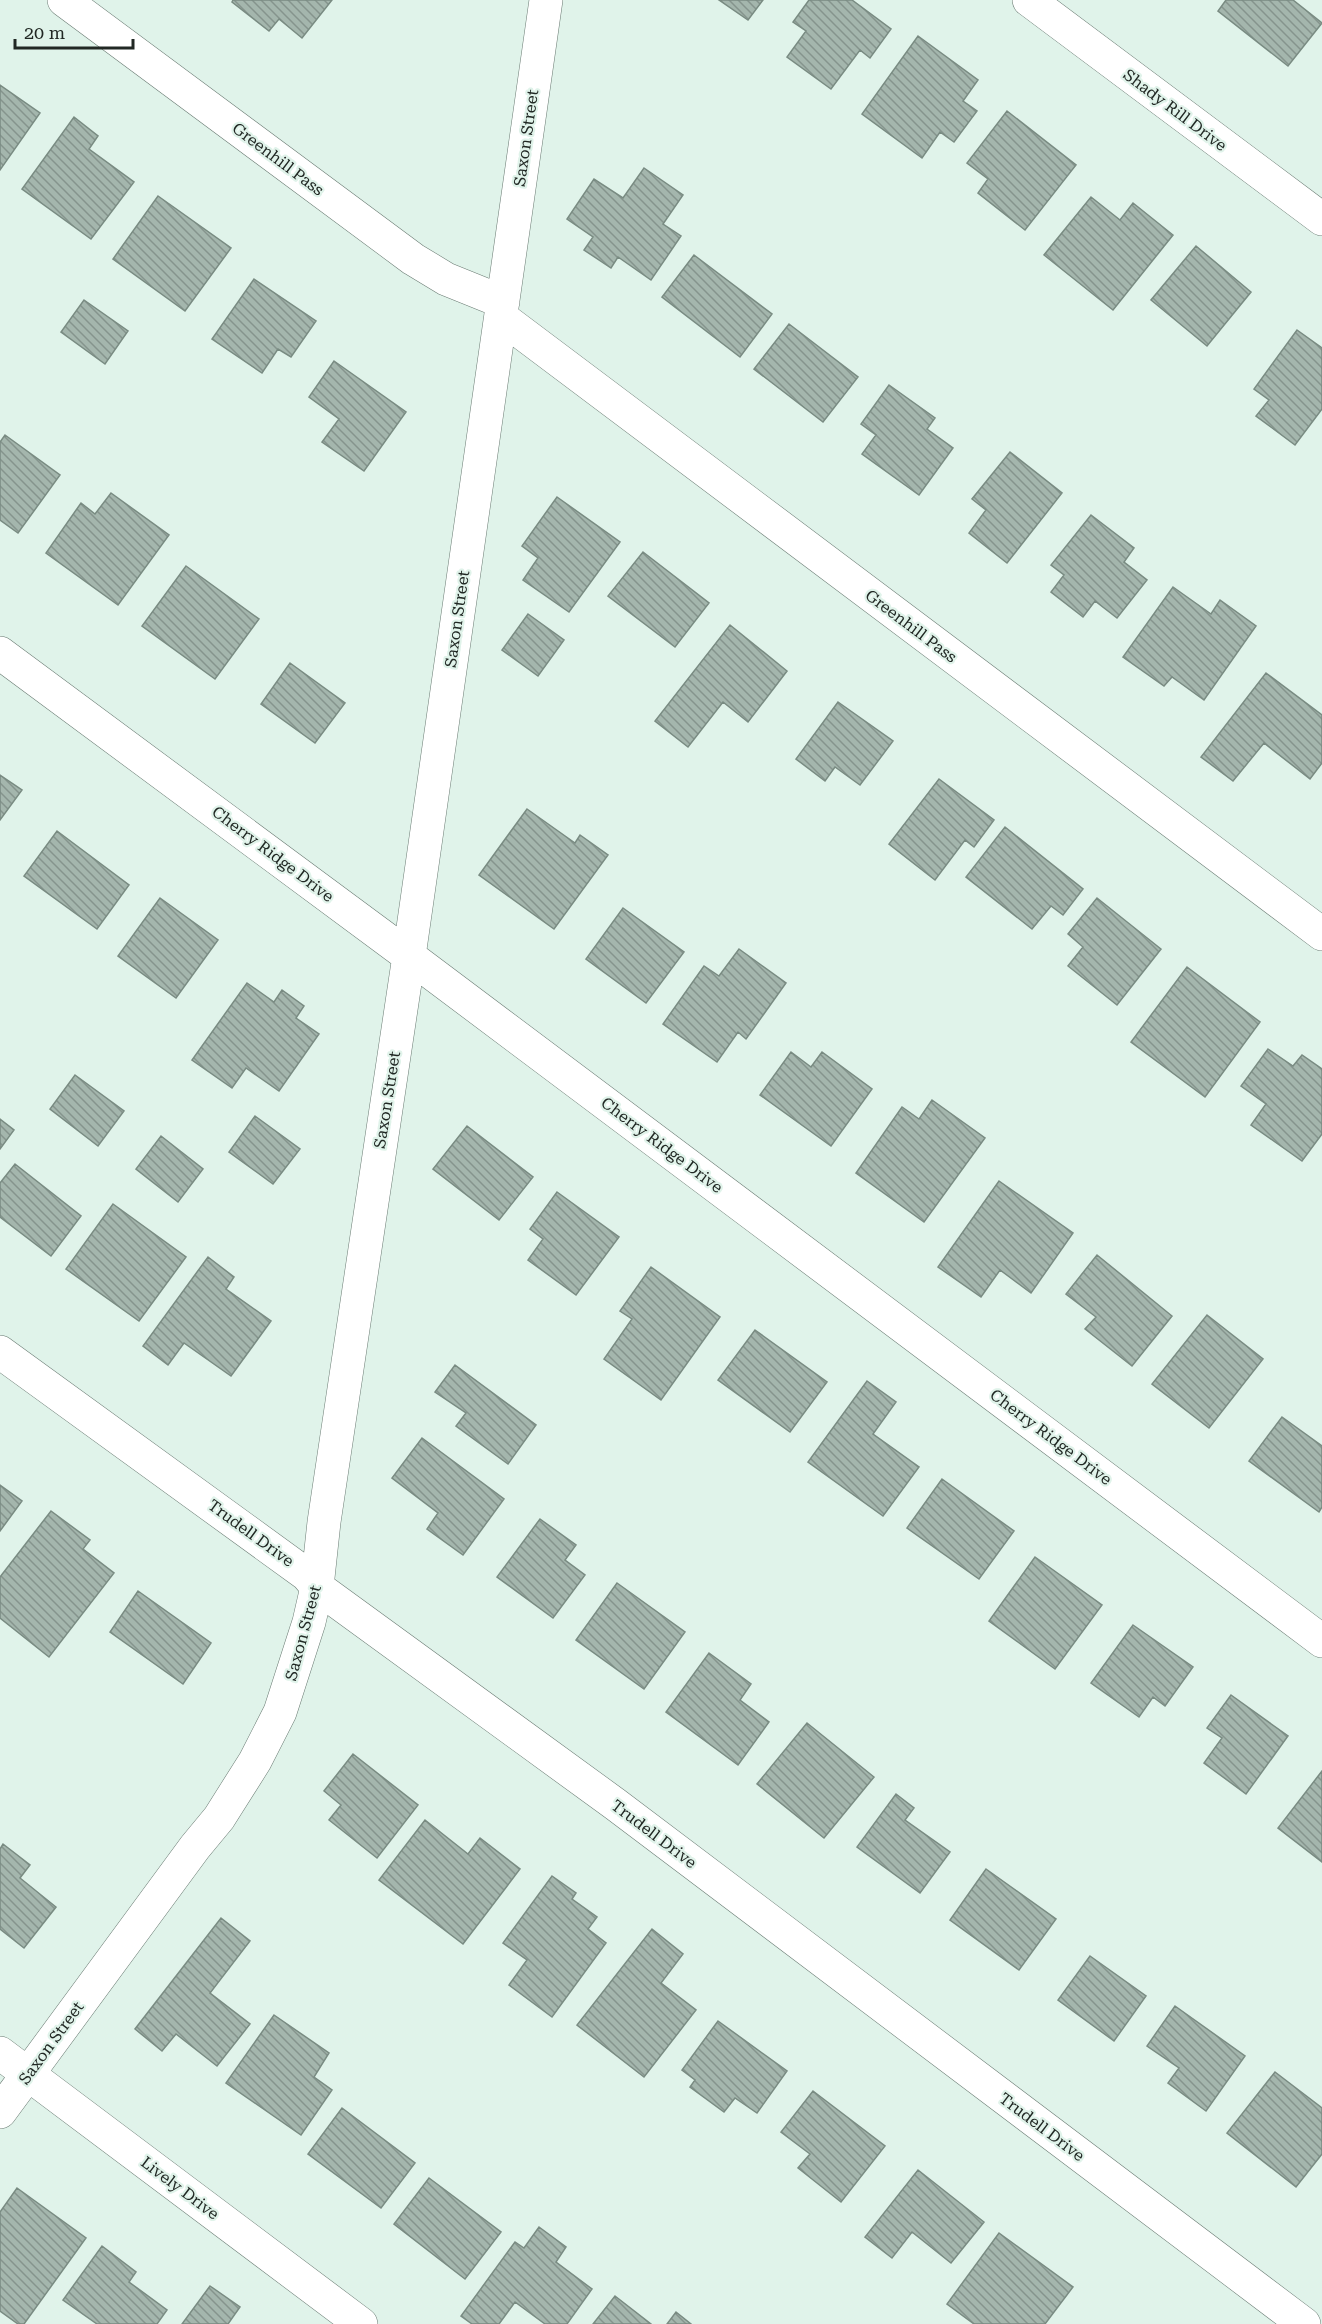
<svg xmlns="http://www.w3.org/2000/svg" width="1322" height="2324" viewBox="0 0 1322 2324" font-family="'Roboto Serif',serif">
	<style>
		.building { fill: url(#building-back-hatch); stroke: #798b82; stroke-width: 1.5 }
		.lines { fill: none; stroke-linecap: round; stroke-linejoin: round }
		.minor-casing { stroke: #6a7b73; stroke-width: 34 }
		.minor { stroke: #fff; stroke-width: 33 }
		.labels { text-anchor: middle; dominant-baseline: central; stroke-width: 4.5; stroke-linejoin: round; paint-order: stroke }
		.street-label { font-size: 16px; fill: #212824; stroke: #e0f3ea }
	</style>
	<defs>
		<pattern id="building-back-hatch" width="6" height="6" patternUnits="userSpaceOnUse" patternTransform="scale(1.5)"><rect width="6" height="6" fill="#a4b6ad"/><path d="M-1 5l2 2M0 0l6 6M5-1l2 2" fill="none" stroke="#85948d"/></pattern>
	</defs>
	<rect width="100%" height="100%" fill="#e0f3ea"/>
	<path class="building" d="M233 0H332L302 38 279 19 269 31 232 2Z
		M719 0H763L748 20Z
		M809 0H852L891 29 870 58 860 50 831 89 787 57 806 31 793 22Z
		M1226 0H1293L1322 23 1288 66 1218 11Z
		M918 36 978 80 963 101 977 111 954 142 940 132 922 158 862 114Z
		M0 85 40 113 0 170Z
		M1007 111 1076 165 1025 230 978 193 988 179 967 163Z
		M74 117 98 136 89 149 134 182 91 239 22 189Z
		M644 168 683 195 663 224 681 236 651 280 618 257 611 268 584 250 593 237 567 219 594 179 623 198Z
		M158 196 231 248 185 311 113 259Z
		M1091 197 1120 220 1133 203 1173 235 1113 310 1044 255Z
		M1196 246 1251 292 1207 346 1151 300Z
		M694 255 772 314 740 357 662 297Z
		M254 279 316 321 291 357 278 349 262 373 212 339Z
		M84 300 128 331 105 364 61 332Z
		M789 324 858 377 823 422 754 369Z
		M1297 330 1322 348V409L1295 445 1256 416 1269 400 1254 389Z
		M334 361 406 412 364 471 322 442 339 419 309 397Z
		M889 385 935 418 927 429 953 448 919 495 862 454 876 435 861 424Z
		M5 435 60 475 18 533 0 520V442Z
		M1010 452 1062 493 1007 563 969 533 986 510 972 499Z
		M111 493 169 535 118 605 46 553 81 503 95 514Z
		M557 497 620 542 569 612 523 580 538 558 522 546Z
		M1091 515 1134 548 1124 562 1147 580 1117 618 1095 601 1083 617 1051 592 1064 575 1051 565Z
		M643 552 709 603 675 647 608 596Z
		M186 566 259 619 215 679 142 626Z
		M1173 587 1211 614 1220 600 1256 626 1204 700 1172 677 1164 686 1123 657Z
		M528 614 564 640 538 676 502 650Z
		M730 625 787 671 748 722 723 702 688 747 655 721Z
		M290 663 345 703 315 743 261 704Z
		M1266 673 1322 715V763L1310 779 1264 743 1233 781 1201 757Z
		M838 702 893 741 860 785 835 767 825 781 796 759Z
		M0 775 22 790 0 820Z
		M939 779 994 820 974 847 965 840 935 880 889 844Z
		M527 809 575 843 580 835 608 855 554 929 479 875Z
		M1005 827 1083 889 1063 915 1051 906 1032 929 966 877Z
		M57 831 129 885 97 929 24 876Z
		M160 898 218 940 176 998 118 956Z
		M1097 898 1161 949 1117 1005 1068 966 1083 947 1068 934Z
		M623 908 684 952 646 1003 586 959Z
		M739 949 786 983 746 1039 738 1032 717 1062 663 1024 704 966 719 976Z
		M1187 967 1260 1022 1205 1097 1131 1042Z
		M247 983 274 1002 282 990 304 1006 296 1018 319 1034 279 1091 246 1068 232 1088 192 1060Z
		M1268 1049 1293 1066 1302 1055 1322 1069V1134L1302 1161 1251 1125 1266 1104 1241 1086Z
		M791 1052 811 1067 822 1052 872 1089 831 1146 760 1095Z
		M75 1075 124 1111 98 1146 50 1109Z
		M932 1100 985 1138 924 1222 856 1173 902 1107 919 1119Z
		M255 1116 300 1149 273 1184 229 1152Z
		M0 1119 14 1130 0 1149Z
		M467 1126 533 1177 499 1220 433 1169Z
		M161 1136 203 1169 178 1202 136 1169Z
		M15 1164 81 1216 51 1256 0 1217V1183Z
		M999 1181 1073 1233 1031 1293 1000 1270 981 1297 938 1267Z
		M557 1192 619 1237 576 1295 528 1260 543 1239 530 1229Z
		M113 1204 186 1257 139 1321 66 1269Z
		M1097 1255 1172 1316 1132 1366 1085 1329 1096 1317 1066 1294Z
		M208 1257 234 1277 226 1289 271 1321 231 1376 184 1343 168 1365 143 1346Z
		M651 1267 720 1317 661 1400 604 1359 632 1319 620 1311Z
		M1207 1315 1263 1359 1209 1428 1152 1384Z
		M755 1330 827 1382 790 1432 718 1380Z
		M455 1365 536 1425 508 1464 456 1426 466 1413 435 1392Z
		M867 1381 896 1402 873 1434 919 1467 883 1516 808 1462Z
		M1282 1417 1322 1446V1507L1319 1512 1249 1461Z
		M422 1438 504 1499 463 1555 427 1529 438 1513 392 1478Z
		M942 1479 1014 1531 979 1579 907 1528Z
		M0 1485 22 1501 0 1531Z
		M51 1511 90 1540 83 1549 114 1573 49 1657 0 1618V1577Z
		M540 1519 576 1545 565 1560 585 1575 553 1618 497 1577Z
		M1035 1557 1102 1605 1055 1669 989 1621Z
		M617 1583 685 1632 644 1689 576 1640Z
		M138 1591 211 1643 183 1684 110 1632Z
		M1133 1625 1193 1667 1165 1706 1153 1697 1139 1717 1091 1683Z
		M709 1653 751 1684 740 1700 769 1722 738 1765 666 1712Z
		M1231 1695 1288 1736 1246 1794 1204 1763 1222 1738 1207 1728Z
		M807 1723 874 1777 824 1838 757 1784Z
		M353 1754 418 1805 377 1858 329 1820 341 1805 324 1791Z
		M1322 1771V1862L1278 1828Z
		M896 1794 914 1808 905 1820 950 1852 920 1893 857 1847Z
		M425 1820 468 1854 480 1838 520 1869 463 1944 379 1880Z
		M3 1844 30 1865 20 1878 56 1907 24 1948 0 1929V1849Z
		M986 1869 1056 1919 1019 1970 950 1920Z
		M552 1876 576 1893 572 1899 597 1917 588 1929 606 1943 552 2017 509 1985 527 1960 503 1943Z
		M221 1918 250 1941 210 1993 250 2024 217 2066 176 2034 162 2051 135 2029Z
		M652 1929 683 1954 661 1983 696 2010 644 2077 577 2025Z
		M1090 1956 1146 1996 1114 2041 1058 2000Z
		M1175 2006 1245 2056 1206 2111 1168 2083 1179 2068 1147 2046Z
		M274 2015 329 2053 314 2077 332 2090 301 2135 226 2083Z
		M718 2021 787 2071 757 2113 735 2098 724 2112 690 2087 695 2080 682 2070Z
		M1275 2072 1322 2108V2154L1296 2187 1227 2133Z
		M813 2091 885 2146 841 2202 798 2168 810 2154 781 2132Z
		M342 2108 415 2163 381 2208 308 2154Z
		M918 2170 984 2222 951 2263 912 2232 892 2258 865 2237Z
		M429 2178 501 2232 465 2279 394 2224Z
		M17 2188 86 2238 24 2324H18L0 2311V2212Z
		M539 2227 566 2247 556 2262 592 2289 567 2324H545L515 2302 499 2324H472L461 2316 515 2242 524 2248Z
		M999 2233 1073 2287 1045 2324H974L947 2304Z
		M102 2246 136 2272 129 2282 167 2310 157 2324H97L63 2300Z
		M210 2286 240 2307 228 2324H182Z
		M615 2296 651 2324H593Z
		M676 2312 691 2324H667Z"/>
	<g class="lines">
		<defs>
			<path id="minor" d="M64 0 413 259 446 279 503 302
				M1029 0 1322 219
				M501 317 1322 934
				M0 653 409 956 1322 1641
				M0 1352 307 1575 317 1587 615 1804 1304 2324
				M0 2053 361 2324
				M0 2112 195 1847 219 1818 255 1761 280 1712 309 1622 317 1587 324 1522 409 956 546 0"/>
		</defs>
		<use href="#minor" class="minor-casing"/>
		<use href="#minor" class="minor"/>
	</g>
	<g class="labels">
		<g class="street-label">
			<text transform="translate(1175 110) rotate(37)">Shady Rill Drive</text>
			<text transform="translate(526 138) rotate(-82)">Saxon Street</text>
			<text transform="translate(278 159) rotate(37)">Greenhill Pass</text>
			<text transform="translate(457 619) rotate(-82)">Saxon Street</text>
			<text transform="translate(911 626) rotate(37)">Greenhill Pass</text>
			<text transform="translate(273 854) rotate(37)">Cherry Ridge Drive</text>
			<text transform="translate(387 1100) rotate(-81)">Saxon Street</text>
			<text transform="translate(662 1145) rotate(37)">Cherry Ridge Drive</text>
			<text transform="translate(1051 1437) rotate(37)">Cherry Ridge Drive</text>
			<text transform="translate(251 1533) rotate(36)">Trudell Drive</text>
			<text transform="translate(303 1633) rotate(-75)">Saxon Street</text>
			<text transform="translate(654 1834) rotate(37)">Trudell Drive</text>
			<text transform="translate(51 2043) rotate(-54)">Saxon Street</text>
			<text transform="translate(1042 2127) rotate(37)">Trudell Drive</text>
			<text transform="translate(180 2188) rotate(37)">Lively Drive</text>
		</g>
	</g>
	<path d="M15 39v9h118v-9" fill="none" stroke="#212824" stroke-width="3"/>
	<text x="24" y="39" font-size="18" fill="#212824" stroke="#e0f3ea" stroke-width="4.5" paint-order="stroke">20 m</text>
</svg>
